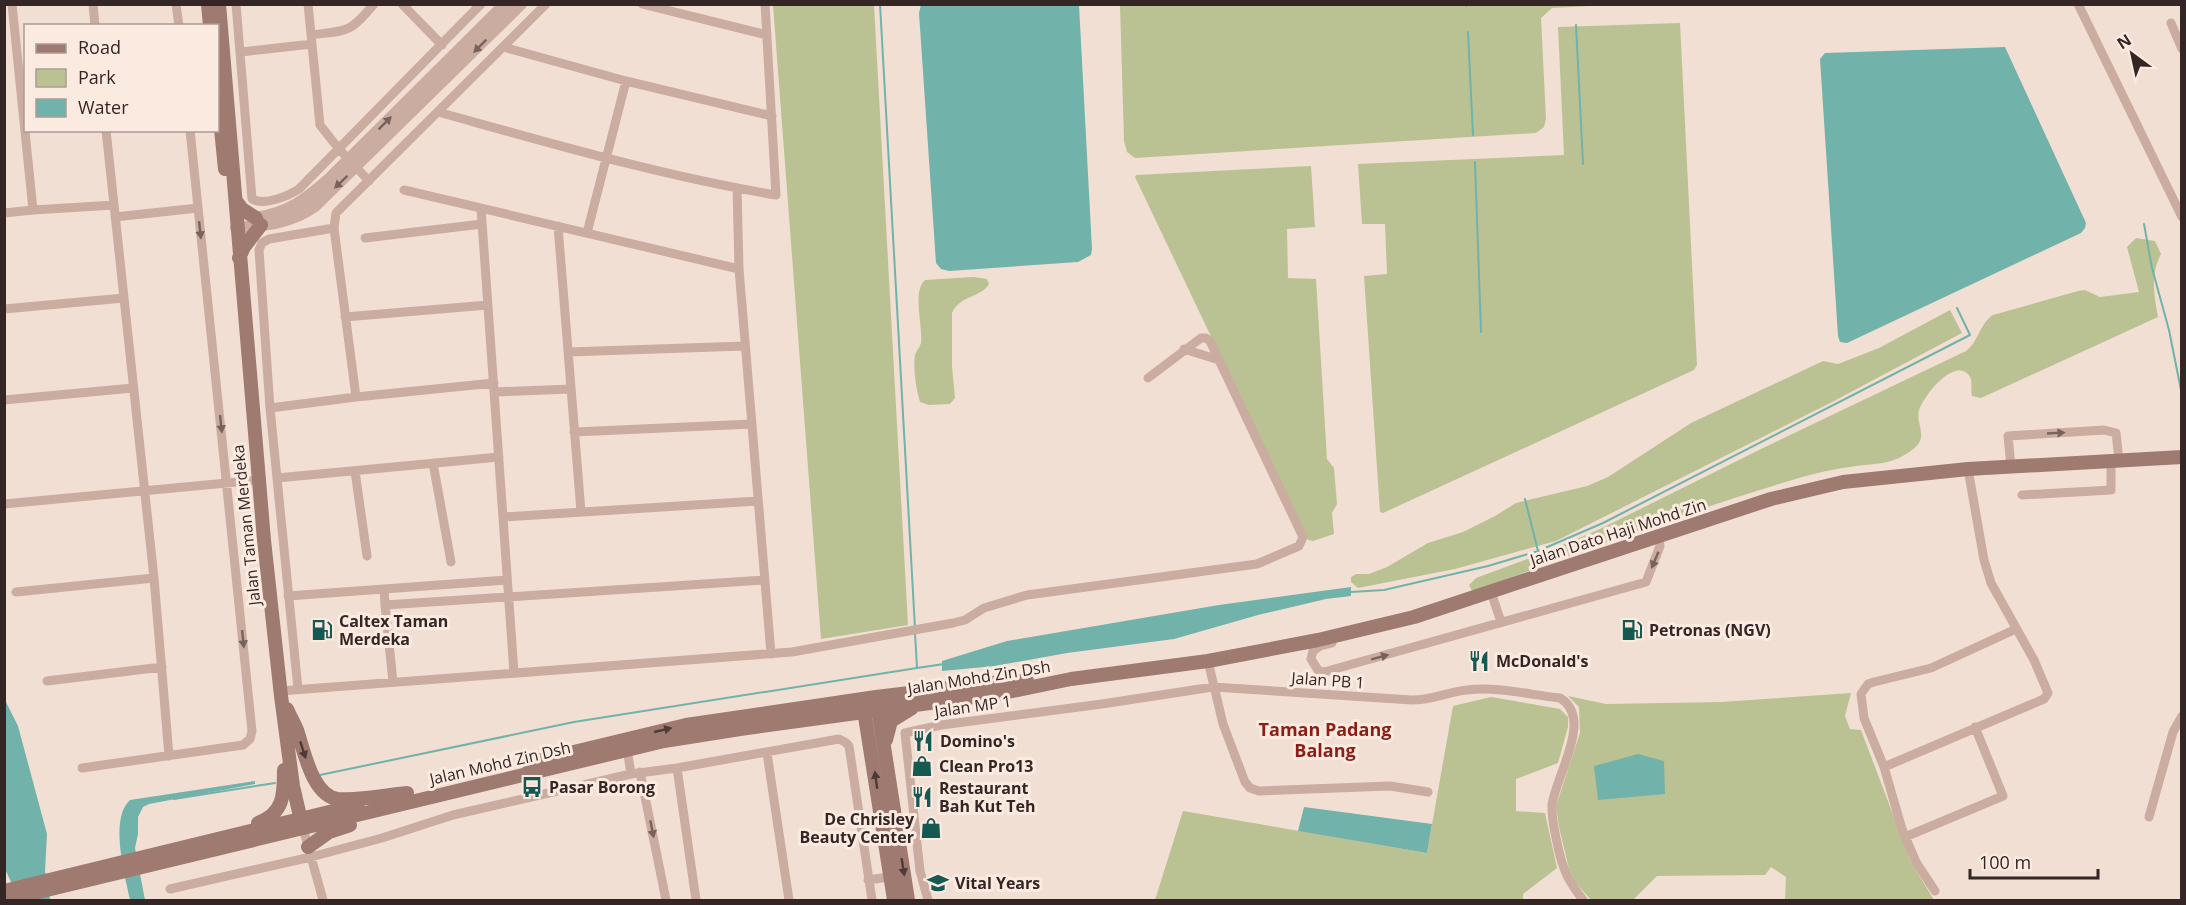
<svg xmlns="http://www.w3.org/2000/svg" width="2186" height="905" viewBox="0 0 2186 905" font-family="'Open Sans',sans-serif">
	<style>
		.green { fill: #bac293 }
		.water { fill: #71b2aa }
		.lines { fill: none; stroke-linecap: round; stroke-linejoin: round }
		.stream { stroke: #71b2aa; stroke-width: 2 }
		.minor { stroke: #cbaca0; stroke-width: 9 }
		.tertiary { stroke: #cbaca0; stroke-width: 12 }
		.secondary { stroke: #9e7a71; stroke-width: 14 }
		.oneway { fill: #78625c }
		.oneway2 { fill: #4e3b37 }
		.labels { text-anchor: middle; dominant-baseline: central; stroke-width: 6; stroke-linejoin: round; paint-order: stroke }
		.street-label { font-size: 16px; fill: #342624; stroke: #faeae0 }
		.poi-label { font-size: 16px; font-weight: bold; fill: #342624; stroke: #faeae0; text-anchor: start }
		.neighbourhood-label { font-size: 18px; font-weight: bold; fill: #891f16; stroke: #faeae0 }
	</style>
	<rect width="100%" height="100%" fill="#f2dfd4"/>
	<path class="green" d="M773 5H874L908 625 821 639Z
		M1120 5V4L1610 5 1552 8 1541 18 1546 119 1544 127 1536 133 1135 158 1127 152 1124 141Z
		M1680 23 1697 365 1694 370 1383 513 1380 512 1364 276 1387 274 1385 224H1362L1358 164 1564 155 1558 27Z
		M1311 166 1315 227 1287 229 1288 278 1316 279 1327 459 1334 468 1337 504 1332 513 1334 534 1313 541 1308 540 1135 177 1136 175Z
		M2136 238 2155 241 2161 254C2150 275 2154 295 2158 317L1981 398 1972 396C1970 389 1974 380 1968 374 1952 359 1924 396 1919 410 1916 421 1924 431 1920 441 1917 448 1905 455 1899 458 1884 465 1866 464 1850 467 1826 470 1802 477 1779 484 1677 515 1577 553 1478 590L1472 591 1469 585 1476 578 1544 553 1600 529 1763 448 1966 351C1979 341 1980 323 1993 315L2078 291 2085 290 2100 297 2139 292 2127 247Z
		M974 277 987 279 989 284C982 297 960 295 952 313V366L955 398 950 404 929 405 920 402C916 389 913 368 915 355 916 351 920 347 921 343 923 326 912 291 925 280Z
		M1950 310 1962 333 1834 401 1556 541 1455 569 1358 588 1351 582V577L1356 574H1369L1387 567 1428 543 1463 532 1495 516 1516 503 1587 486 1608 477 1691 423 1823 361 1838 364 1879 348Z
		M1851 693 1845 716 1850 729 1861 730 1911 862 1934 900H1785L1786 877 1771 867 1765 875 1657 876 1633 900H1591L1576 883 1569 869 1559 827 1556 806 1580 733 1579 707 1568 696 1606 704 1721 702Z
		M1491 697 1560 709 1568 717V727L1558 763 1516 779V811L1545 813 1557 868 1523 894V900H1155L1183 811 1427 853 1453 706Z"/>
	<path class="water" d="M921 5H1079L1092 249 1091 255 1078 262 949 271 941 269 936 263 919 13Z
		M2005 47 2086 223 2085 228 2081 233 1847 343 1840 342 1838 336 1820 59 1825 53Z
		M1351 587V596L1326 599 1258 615 1174 639 1067 653 995 666 942 671V661L1007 641 1219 605Z
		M4 698 18 726 47 834 45 871 50 899 52 900H13V886L5 869Z
		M1638 754 1664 761 1665 794 1598 800 1594 766Z
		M255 781V784L149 804 143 807 138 817V834L135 848 145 900H130C125 875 109 819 130 800Z
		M1304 807 1432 824 1427 853 1298 831Z"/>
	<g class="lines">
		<path class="stream" d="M880 4 915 628
			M1466 4V6
			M1576 25 1583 164
			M1468 32 1473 135
			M1475 162 1481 332
			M2144 224 2152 268 2169 330 2182 395
			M1525 499 1538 551
			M1351 592 1384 590 1488 566 1538 551 1603 523 1970 335 1957 308
			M917 668 944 664
			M320 775 574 722 917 668 915 633
			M174 799 275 783"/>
		<path class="minor" d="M12 4 33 210 114 205
			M93 4 95 26
			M176 4 179 26
			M236 4 252 199C265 206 288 196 299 189L481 4
			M308 4 320 125 339 149 369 181
			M402 4 442 45
			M642 4 767 35
			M2078 4 2182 217
			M2171 23 2182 49
			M311 35C348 30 349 34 374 4
			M503 47 626 81 772 116
			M241 52 312 44
			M438 112C550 143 662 176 776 195L765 4
			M106 130 154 578 169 756
			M737 188 739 269 771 654
			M404 190 739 269
			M481 208 514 673
			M4 213 33 210
			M115 217 198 208
			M558 226 581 512
			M587 233 626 81
			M365 238 482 224
			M4 309 124 298
			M345 317 488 305
			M1184 349 1219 360
			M568 352 745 346
			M494 392 571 389
			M356 397 334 228 336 213 546 4
			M4 400 133 388
			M270 408 356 397 494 383
			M574 432 752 424
			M433 463 451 562
			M2011 466 2008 436 2104 430 2116 433 2119 460
			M355 471 367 556
			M277 478 499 457
			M2022 495 2111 490V461
			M4 504 258 480
			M503 517 758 501
			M384 589 385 605 765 580
			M16 592 154 578
			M1491 592 1501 622
			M288 596 507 580
			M385 605 393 682
			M1332 643 1320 646 1313 651 1311 659 1318 670 1324 672 1646 582 1660 546 1658 537
			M1208 661 1223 724 1245 782 1250 788 1259 791 1390 786 1428 792
			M47 681 162 667
			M298 689 270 408 259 250 262 243 269 239 334 228
			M280 691 792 652 953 623 965 620 984 608 1027 595 1257 564 1299 546 1303 537 1210 341 1206 338H1201L1148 378
			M627 749 631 774
			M767 753 789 900
			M1884 767 2044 699 2048 693 2034 660 1991 583 1984 560 1968 469
			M82 768 243 745 250 739 252 731 190 130
			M677 768 696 900
			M640 772 666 900
			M2149 817 2173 732 2182 716
			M303 828 323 900
			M1905 837 2003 796 1975 727
			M868 880 889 877
			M170 889 311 857 382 838 453 815 631 774 677 768 839 739 845 742 849 746 872 900
			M1935 891 1916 862 1902 829 1884 767 1864 718 1861 694 1868 684 1874 682 1931 668 2016 629
			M928 900 920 871 905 733 941 725 1102 704 1213 687 1412 700C1433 700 1447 692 1467 690 1497 686 1530 695 1560 698 1594 718 1556 775 1552 805 1551 819 1560 861 1566 873 1570 883 1577 892 1583 900"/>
		<path class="tertiary" d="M255 218C288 213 304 201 329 179L505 4
			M236 228C265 225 292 223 315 206L521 4"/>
		<path class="secondary" d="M208 4 210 26
			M219 4 264 540 281 696 293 786 302 825
			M218 99 225 169
			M236 201 242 209 256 218
			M239 258 244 247 261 225
			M877 702 908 900
			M863 704 894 900
			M287 709C290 716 294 723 297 730 304 750 312 796 338 799 360 801 385 795 407 793
			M886 740 891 721 912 708
			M528 763 686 725 876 697 1001 682 1027 681
			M258 823C284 813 284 795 284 770
			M308 847 329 832 350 825
			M4 891 358 805
			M5 900 664 741 740 729 1003 693 1071 679 1208 661 1318 640 1414 617 1771 499 1843 482 1968 469 2182 457"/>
	</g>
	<defs><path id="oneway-solid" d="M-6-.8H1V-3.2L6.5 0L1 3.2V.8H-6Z" transform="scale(1.5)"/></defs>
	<g class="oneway">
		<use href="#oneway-solid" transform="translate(480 46) rotate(135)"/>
		<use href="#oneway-solid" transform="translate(385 123) rotate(-45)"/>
		<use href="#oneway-solid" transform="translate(341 182) rotate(136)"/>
		<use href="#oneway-solid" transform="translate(200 230) rotate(84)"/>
		<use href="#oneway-solid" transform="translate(221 424) rotate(84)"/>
		<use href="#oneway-solid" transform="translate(2056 433) rotate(-3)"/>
		<use href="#oneway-solid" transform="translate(1655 560) rotate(113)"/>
		<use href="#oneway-solid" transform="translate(243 639) rotate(84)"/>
		<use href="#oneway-solid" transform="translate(1380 657) rotate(-15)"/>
		<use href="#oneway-solid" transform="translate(652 829) rotate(79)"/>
	</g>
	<g class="oneway2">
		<use href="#oneway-solid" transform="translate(663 730) rotate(-13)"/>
		<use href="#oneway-solid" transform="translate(303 750) rotate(72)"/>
		<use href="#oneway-solid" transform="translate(876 780) rotate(-98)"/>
		<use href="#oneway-solid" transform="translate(903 867) rotate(81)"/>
	</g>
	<defs>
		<symbol id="fuel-bare" viewBox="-9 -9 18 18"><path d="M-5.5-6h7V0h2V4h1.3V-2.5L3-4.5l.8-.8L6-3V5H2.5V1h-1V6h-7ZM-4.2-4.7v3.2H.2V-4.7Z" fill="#165852" stroke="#faeae0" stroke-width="2.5" paint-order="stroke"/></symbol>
		<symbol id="restaurant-bare" viewBox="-9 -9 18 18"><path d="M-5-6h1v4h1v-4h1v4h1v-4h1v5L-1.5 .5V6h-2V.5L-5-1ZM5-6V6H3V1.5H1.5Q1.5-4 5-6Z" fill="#165852" stroke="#faeae0" stroke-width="2.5" paint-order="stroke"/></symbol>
		<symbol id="shop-bare" viewBox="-9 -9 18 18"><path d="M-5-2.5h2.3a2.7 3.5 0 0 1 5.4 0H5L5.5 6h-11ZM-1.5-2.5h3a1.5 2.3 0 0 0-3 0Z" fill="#165852" stroke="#faeae0" stroke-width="2.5" paint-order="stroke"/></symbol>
		<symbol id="bus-bare" viewBox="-9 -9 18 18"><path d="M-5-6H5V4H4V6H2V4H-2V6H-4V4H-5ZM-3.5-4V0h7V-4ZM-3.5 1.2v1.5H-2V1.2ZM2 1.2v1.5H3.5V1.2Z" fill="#165852" stroke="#faeae0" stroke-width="2.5" paint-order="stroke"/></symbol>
		<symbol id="school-bare" viewBox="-9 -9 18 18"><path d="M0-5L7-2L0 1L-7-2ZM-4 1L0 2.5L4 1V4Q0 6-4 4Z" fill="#165852" stroke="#faeae0" stroke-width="2.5" paint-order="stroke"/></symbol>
	</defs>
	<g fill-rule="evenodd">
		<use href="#fuel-bare" x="307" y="615" width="30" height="30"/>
		<use href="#fuel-bare" x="1617" y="615" width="30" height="30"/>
		<use href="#restaurant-bare" x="1464" y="646" width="30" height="30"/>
		<use href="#restaurant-bare" x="908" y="726" width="30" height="30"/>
		<use href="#shop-bare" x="907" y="751" width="30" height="30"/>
		<use href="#bus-bare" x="517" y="772" width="30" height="30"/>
		<use href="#restaurant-bare" x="907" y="782" width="30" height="30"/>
		<use href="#shop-bare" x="916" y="813" width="30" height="30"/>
		<use href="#school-bare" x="923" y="868" width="30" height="30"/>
	</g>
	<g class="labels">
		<g class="street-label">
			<text transform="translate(246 525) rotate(-96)">Jalan Taman Merdeka</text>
			<text transform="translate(1618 532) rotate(-18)">Jalan Dato Haji Mohd Zin</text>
			<text transform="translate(979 677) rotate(-9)">Jalan Mohd Zin Dsh</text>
			<text transform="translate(1328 680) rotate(4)">Jalan PB 1</text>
			<text transform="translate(973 706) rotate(-8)">Jalan MP 1</text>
			<text transform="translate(500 763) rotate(-13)">Jalan Mohd Zin Dsh</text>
		</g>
		<g class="poi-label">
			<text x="339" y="621">Caltex Taman<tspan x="339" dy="18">Merdeka</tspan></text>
			<text x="1649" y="630">Petronas (NGV)</text>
			<text x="1496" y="661">McDonald's</text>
			<text x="940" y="741">Domino's</text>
			<text x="939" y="766">Clean Pro13</text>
			<text x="549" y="787">Pasar Borong</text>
			<text x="939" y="788">Restaurant<tspan x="939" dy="18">Bah Kut Teh</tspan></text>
			<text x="914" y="819" text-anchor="end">De Chrisley<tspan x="914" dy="18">Beauty Center</tspan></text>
			<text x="955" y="883">Vital Years</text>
		</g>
		<g class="neighbourhood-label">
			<text x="1325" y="729">Taman Padang<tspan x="1325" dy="21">Balang</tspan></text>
		</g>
	</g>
	<rect width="2186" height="905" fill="none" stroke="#342624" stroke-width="12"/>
	<rect x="24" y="24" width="195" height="108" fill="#faeae0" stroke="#ab9c95" stroke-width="1.5"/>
	<rect x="36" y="44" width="30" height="9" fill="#9e7a71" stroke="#ab9c95" stroke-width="1.5"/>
	<text x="78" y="54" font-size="18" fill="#342624">Road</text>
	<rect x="36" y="69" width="30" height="18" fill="#bac293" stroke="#ab9c95" stroke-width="1.5"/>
	<text x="78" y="84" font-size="18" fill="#342624">Park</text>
	<rect x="36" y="99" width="30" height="18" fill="#71b2aa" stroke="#ab9c95" stroke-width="1.5"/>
	<text x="78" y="114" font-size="18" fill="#342624">Water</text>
	<g transform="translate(2132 54) rotate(327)" stroke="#faeae0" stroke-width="4.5" paint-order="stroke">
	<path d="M0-4.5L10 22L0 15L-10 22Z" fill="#342624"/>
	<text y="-9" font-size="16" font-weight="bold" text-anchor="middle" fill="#342624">N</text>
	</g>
	<path d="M1970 869v9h128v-9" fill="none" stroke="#342624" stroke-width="3"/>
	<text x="1979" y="869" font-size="18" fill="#342624" stroke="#faeae0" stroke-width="4.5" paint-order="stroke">100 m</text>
</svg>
